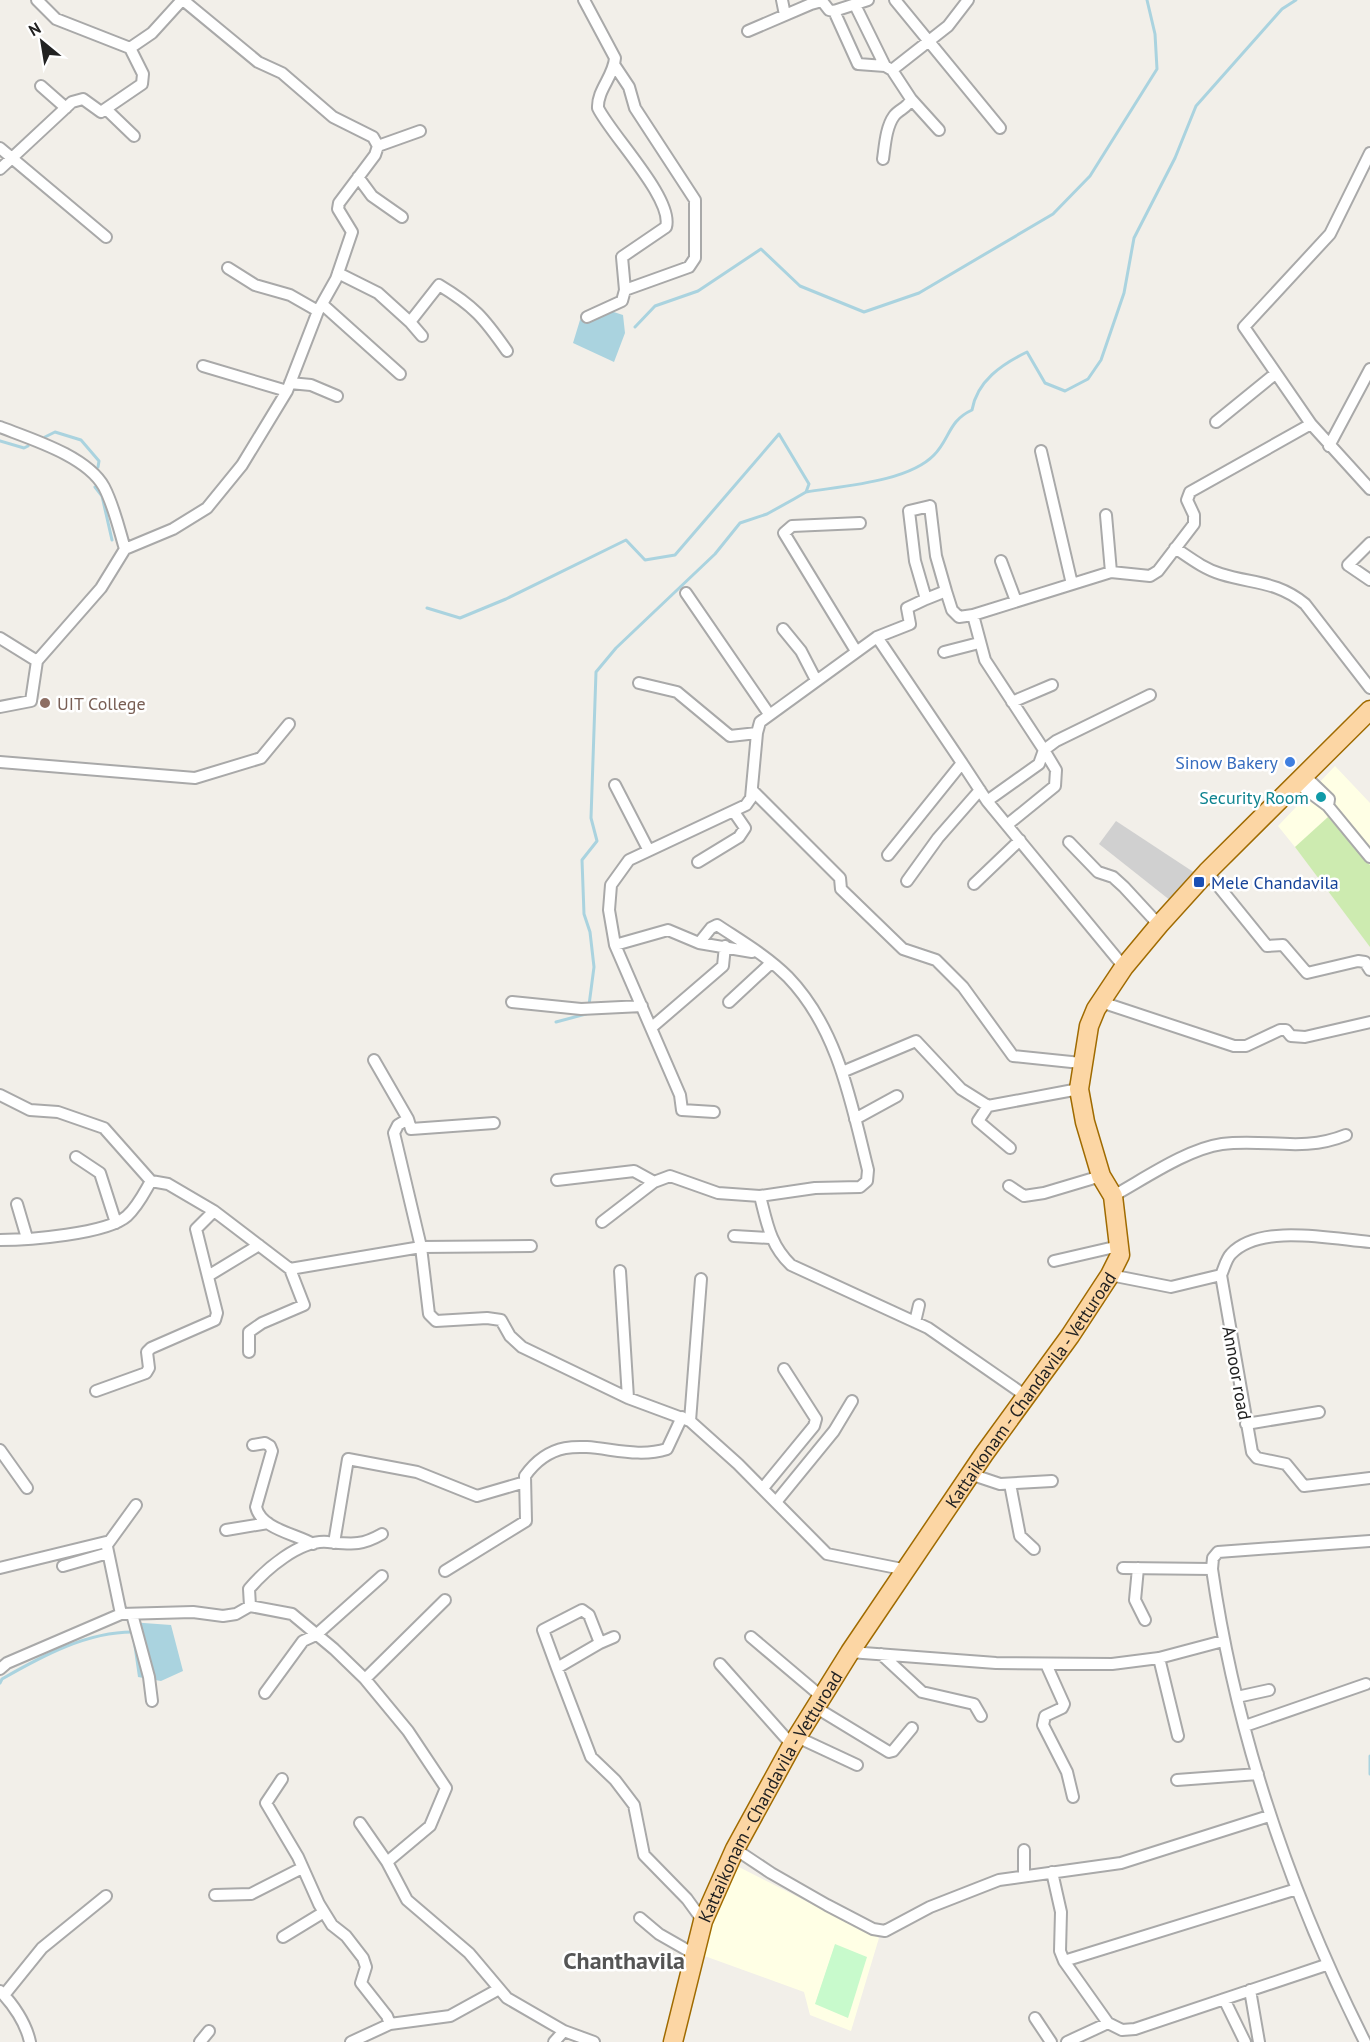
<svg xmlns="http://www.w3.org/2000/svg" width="1370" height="2042" viewBox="0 0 1370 2042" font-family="'PT Sans',sans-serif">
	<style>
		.education { fill: #ffffe5 }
		.religious { fill: #d0d0d0 }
		.grass { fill: #cdebb0 }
		.park { fill: #c8facc }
		.water { fill: #aad3df }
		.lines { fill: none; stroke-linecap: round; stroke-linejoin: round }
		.stream { stroke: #aad3df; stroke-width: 3 }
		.minor-casing { stroke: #a9a9a9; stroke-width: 14 }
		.primary-casing { stroke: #a06b00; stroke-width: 21 }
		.minor { stroke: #fff; stroke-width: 10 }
		.primary { stroke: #fcd6a4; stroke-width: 18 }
		.education-dot { fill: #8d6e63; stroke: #fff; stroke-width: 2 }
		.shop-dot { fill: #3f7fe0; stroke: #fff; stroke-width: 2 }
		.culture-dot { fill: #0f9aa8; stroke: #fff; stroke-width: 2 }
		.transit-dot { fill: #1a4fb4; stroke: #fff; stroke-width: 2 }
		.labels { text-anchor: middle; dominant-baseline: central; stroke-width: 5; stroke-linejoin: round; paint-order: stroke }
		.education-label { font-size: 18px; fill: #785e54; stroke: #fff; text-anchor: start }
		.shop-label { font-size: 18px; fill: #366cbe; stroke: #fff; text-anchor: end }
		.culture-label { font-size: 18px; fill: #0d838f; stroke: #fff; text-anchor: end }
		.transit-label { font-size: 18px; fill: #164399; stroke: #fff; text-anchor: start }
		.street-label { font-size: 18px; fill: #222; stroke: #fff }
		.district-label { font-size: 24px; font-weight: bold; fill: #555; stroke: #fff }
	</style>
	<rect width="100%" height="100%" fill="#f2efe9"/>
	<path class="education" d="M1335 766 1370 803V940L1278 826Z
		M735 1865 879 1938 851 2031 810 2015 804 1992 699 1954Z"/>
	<path class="religious" d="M1116 821 1198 875 1171 901 1099 844Z"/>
	<path class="grass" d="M1328 817 1370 865V947L1295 847Z"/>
	<path class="park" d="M835 1944 867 1957 848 2018 815 2004Z"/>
	<path class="water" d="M595 306 623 315 625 333 614 362 573 343 580 320Z
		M130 1622 171 1625 183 1671 161 1681 138 1677Z"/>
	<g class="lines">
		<path class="stream" d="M635 327 655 306 698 291 761 249 800 286 864 312 919 293 1053 214 1090 176 1157 69 1155 34 1147 0
			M45 437 55 432 81 440 99 461 98 467
			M0 441 24 448 28 446
			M95 487 102 496 112 540
			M806 492C842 486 908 482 934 455 950 439 948 421 972 410 977 381 1002 364 1027 352L1045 383 1065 391 1088 379 1101 360 1124 293 1134 238 1175 158 1196 106 1282 9 1296 0
			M427 608 460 618 506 599 626 540 645 560 675 555 779 434 809 484 806 492 794 499 767 514 740 523 715 554 616 648 596 672 591 818 597 841 582 860 584 914 590 932 594 967 589 1005
			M556 1022 586 1014
			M0 1683 2 1679C42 1656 88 1631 135 1632
			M1370 1756V1774"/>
		<defs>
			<path id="minor" d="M37 0 56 19 130 48
				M584 0 615 58C614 76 597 90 598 108 611 135 674 199 666 227L622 257 625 290 622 301 587 317
				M782 0 785 15
				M895 0 1000 128
				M855 5 885 66
				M834 11 858 64 885 66 892 70 911 99C908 108 899 109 894 116 886 127 885 145 883 159
				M748 31 811 4 822 1 829 10 834 11 868 0
				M615 66 629 87 635 108 695 200V258L689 267 625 290
				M892 70 948 26 968 0
				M41 86 66 108
				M911 99 939 130
				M107 110 134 136
				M378 146 420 131
				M0 148 106 237
				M1370 153 1330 234 1244 327 1311 424 1370 489
				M0 169 72 102 83 99 101 112 142 84 143 74 130 48 152 33 182 0
				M358 177 372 196 402 217
				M228 268 255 285 290 295 318 311
				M338 273 378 293 410 322 439 285C474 306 484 318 507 351
				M322 304 400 374
				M410 322 422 336
				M203 366 287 391
				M290 383 311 385 337 396
				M1216 422 1275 374
				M0 427C31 439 87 456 104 487 114 506 119 529 125 549
				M1329 446 1370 369
				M1041 451 1072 584
				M1106 515 1111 572
				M1370 543 1348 565 1370 580
				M1175 548C1190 558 1204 569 1221 574 1253 584 1277 581 1305 604L1370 688
				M1001 561 1016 601
				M946 591 936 556 930 506 909 511 915 561 926 599 946 591 952 610 959 617 973 615
				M686 593 769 714
				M783 629 801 651 816 680
				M877 637 962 763
				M0 638 37 661
				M856 651 784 533 792 526 860 523
				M944 652 979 643
				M639 683 677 692 730 736 757 733
				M1150 695 1056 741 1044 750 985 660 973 615 1111 572 1150 576 1158 571 1194 524V515L1187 500 1190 492 1311 424
				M1012 702 1052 685
				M0 707 31 701 37 661 101 588 125 549 173 529 207 508 242 465 287 391 318 311 336 279 352 232 338 209 339 203 375 155 378 146 373 137 333 117 282 73 258 62 183 0
				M0 762 195 778 261 758 289 724
				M1304 775 1329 799 1328 806
				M1297 783 1328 806 1370 857
				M615 785 648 849
				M752 790 840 878 841 889 903 949 936 960 963 987 1013 1056 1081 1063
				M987 801 1039 764 1044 750
				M1007 825 1055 786 1056 770 1044 750
				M1069 842 1098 872 1113 877 1124 887 1159 925
				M888 855 962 763 987 801 1124 967
				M698 862 739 837 745 828 734 812
				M1207 872 1267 946 1283 945 1307 973 1358 961 1365 962 1370 970
				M907 881 938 838 980 790
				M974 884 1020 840
				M699 943 752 952
				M615 945 668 930 699 943 711 928 717 925C741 941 767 956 788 977 838 1029 851 1102 868 1170L867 1181 860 1187 815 1188 760 1196
				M512 1002 581 1009 642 1006
				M729 1002 771 963
				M1101 1002 1234 1046H1246L1280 1030H1286L1291 1036 1305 1037 1370 1022
				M651 1028 723 966 725 946
				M374 1060 408 1119 398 1125 394 1133 421 1247 531 1246
				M842 1072 916 1041 961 1089 988 1106 1079 1089
				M0 1095 30 1110 58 1112 104 1128 151 1181 168 1184 214 1211 290 1269 421 1247 429 1314 436 1321 487 1318 501 1320 510 1336 522 1347 628 1398 690 1421 738 1464 827 1554 907 1570
				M988 1106 978 1121 1010 1148
				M714 1112 682 1110 680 1095 615 945 609 910 611 885 629 860 746 805 751 798 757 733 760 722 877 637 910 624 907 608 926 599
				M408 1119 411 1129 494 1123
				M855 1119 897 1096
				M76 1157 100 1173 116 1223
				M557 1180 634 1171 654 1182 670 1176 718 1193 760 1196C767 1223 770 1245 791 1265L928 1328 1026 1396
				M1009 1186 1024 1196 1044 1193 1101 1176
				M1113 1196C1144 1179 1187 1149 1222 1144 1265 1138 1302 1153 1346 1135
				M17 1204 27 1238
				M602 1222 654 1182
				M734 1236 770 1238
				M0 1240C28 1240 107 1234 127 1216 138 1206 144 1193 151 1181
				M1054 1261 1119 1246
				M620 1271 628 1398
				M1110 1275 1171 1287 1221 1275 1252 1452 1257 1458 1286 1464 1304 1486 1370 1478
				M1221 1275C1224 1269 1226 1259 1231 1254 1260 1223 1332 1239 1370 1242
				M208 1276 259 1245
				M915 1322 919 1305
				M249 1352V1332L262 1323 304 1305 290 1269
				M96 1391 146 1373 149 1368 147 1352 151 1348 215 1320 217 1313 196 1229 214 1211
				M690 1421 701 1279
				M1246 1424 1319 1412
				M253 1445 265 1443 270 1446 272 1451 256 1507C261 1529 296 1534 313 1544
				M0 1450 27 1488
				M970 1474 1000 1484 1052 1481
				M1010 1484 1020 1536 1034 1549
				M763 1488 814 1426 816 1419 784 1369
				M776 1502 834 1431 852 1401
				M226 1530 268 1523
				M334 1543 348 1459 417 1472 477 1496 525 1482
				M107 1545 136 1505
				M63 1566 108 1553
				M0 1568 106 1542 121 1614
				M1123 1568 1212 1569
				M1138 1568 1135 1600 1145 1620
				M445 1571 526 1521 525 1476C565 1420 616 1465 667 1449L682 1417
				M250 1606 249 1589C265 1570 300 1539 328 1542 352 1544 361 1546 382 1534
				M132 1614 149 1677 152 1701
				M751 1637 822 1697
				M600 1643 614 1637
				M850 1652 996 1663 1112 1664 1159 1658 1223 1641
				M881 1654 922 1692 974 1704 981 1716
				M1159 1658 1178 1736
				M720 1664 792 1745
				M1046 1664 1064 1704 1062 1708 1045 1716 1043 1725 1067 1772 1073 1797
				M557 1668 543 1630 582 1610 589 1615 600 1643 557 1668 591 1757 615 1780 634 1805 644 1855 687 1899 703 1921
				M0 1669 7 1663 121 1614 193 1612 223 1616 236 1614 250 1606 292 1614 334 1649 365 1679 408 1731 446 1788 430 1826 387 1862 407 1900 469 1953 507 1998 564 2031 594 2042
				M365 1679 445 1600
				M265 1693 303 1641 316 1635 382 1576
				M1237 1697 1269 1690
				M815 1707 889 1752 893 1751 912 1728
				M1245 1726 1366 1684
				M797 1737 857 1765
				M282 1779 266 1803 298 1857 319 1904 332 1925 346 1936 363 1958 366 1967 361 1983 387 2016 390 2024 351 2042
				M1177 1780 1258 1774
				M360 1823 387 1862
				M735 1849 771 1873 827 1905 873 1929 885 1931 930 1907 999 1880 1121 1863 1269 1816
				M1024 1850V1875
				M1052 1872 1061 1912 1060 1951 1064 1961 1108 2023 1122 2030 1135 2029 1326 1965
				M215 1895 251 1894 302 1868
				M640 1918 659 1934 694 1954
				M283 1937 324 1912
				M1064 1961 1297 1889
				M1250 1990 1259 2042
				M0 1991C13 2004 26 2023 30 2042
				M4 1995 42 1948 106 1896
				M1224 1999 1245 2042
				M1035 2018 1051 2042
				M390 2024 450 2016 499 1989
				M200 2042 209 2031
				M554 2042 564 2031
				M1067 2042 1108 2023
				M1365 2042C1290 1893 1236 1735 1212 1569L1213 1558 1218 1552 1370 1541"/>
			<g id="primary">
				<path id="s1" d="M673 2042 703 1921 735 1849 792 1745 850 1652 984 1454 1070 1336 1110 1275 1120 1255 1113 1196 1101 1176 1085 1122 1079 1089 1089 1026 1096 1009 1124 967 1159 925 1207 872 1370 710"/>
			</g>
		</defs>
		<use href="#minor" class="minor-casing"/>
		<use href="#primary" class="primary-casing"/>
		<use href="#minor" class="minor"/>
		<use href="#primary" class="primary"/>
	</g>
	<circle class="education-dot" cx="45" cy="703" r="6"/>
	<circle class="shop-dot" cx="1290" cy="762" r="6"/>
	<circle class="culture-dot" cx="1321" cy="797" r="6"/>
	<rect class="transit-dot" x="1193" y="876" width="12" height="12" rx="3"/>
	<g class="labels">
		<g class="education-label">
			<text x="57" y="703">UIT College</text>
		</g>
		<g class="shop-label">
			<text x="1278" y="762">Sinow Bakery</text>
		</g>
		<g class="culture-label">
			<text x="1309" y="797">Security Room</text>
		</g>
		<g class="transit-label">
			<text x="1211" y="882">Mele Chandavila</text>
		</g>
		<g class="street-label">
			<text transform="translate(1237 1373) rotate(80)">Annoor road</text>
			<text stroke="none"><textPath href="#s1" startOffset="750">Kattaikonam - Chandavila - Vetturoad</textPath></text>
			<text stroke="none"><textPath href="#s1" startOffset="266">Kattaikonam - Chandavila - Vetturoad</textPath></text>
		</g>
		<g class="district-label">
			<text x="624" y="1960">Chanthavila</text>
		</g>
	</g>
	<g transform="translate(42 42) rotate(330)" stroke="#ffffff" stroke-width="4.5" paint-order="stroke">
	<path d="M0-4.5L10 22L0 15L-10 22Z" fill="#222222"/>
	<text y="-9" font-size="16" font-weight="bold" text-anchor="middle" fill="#222222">N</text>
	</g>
</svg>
